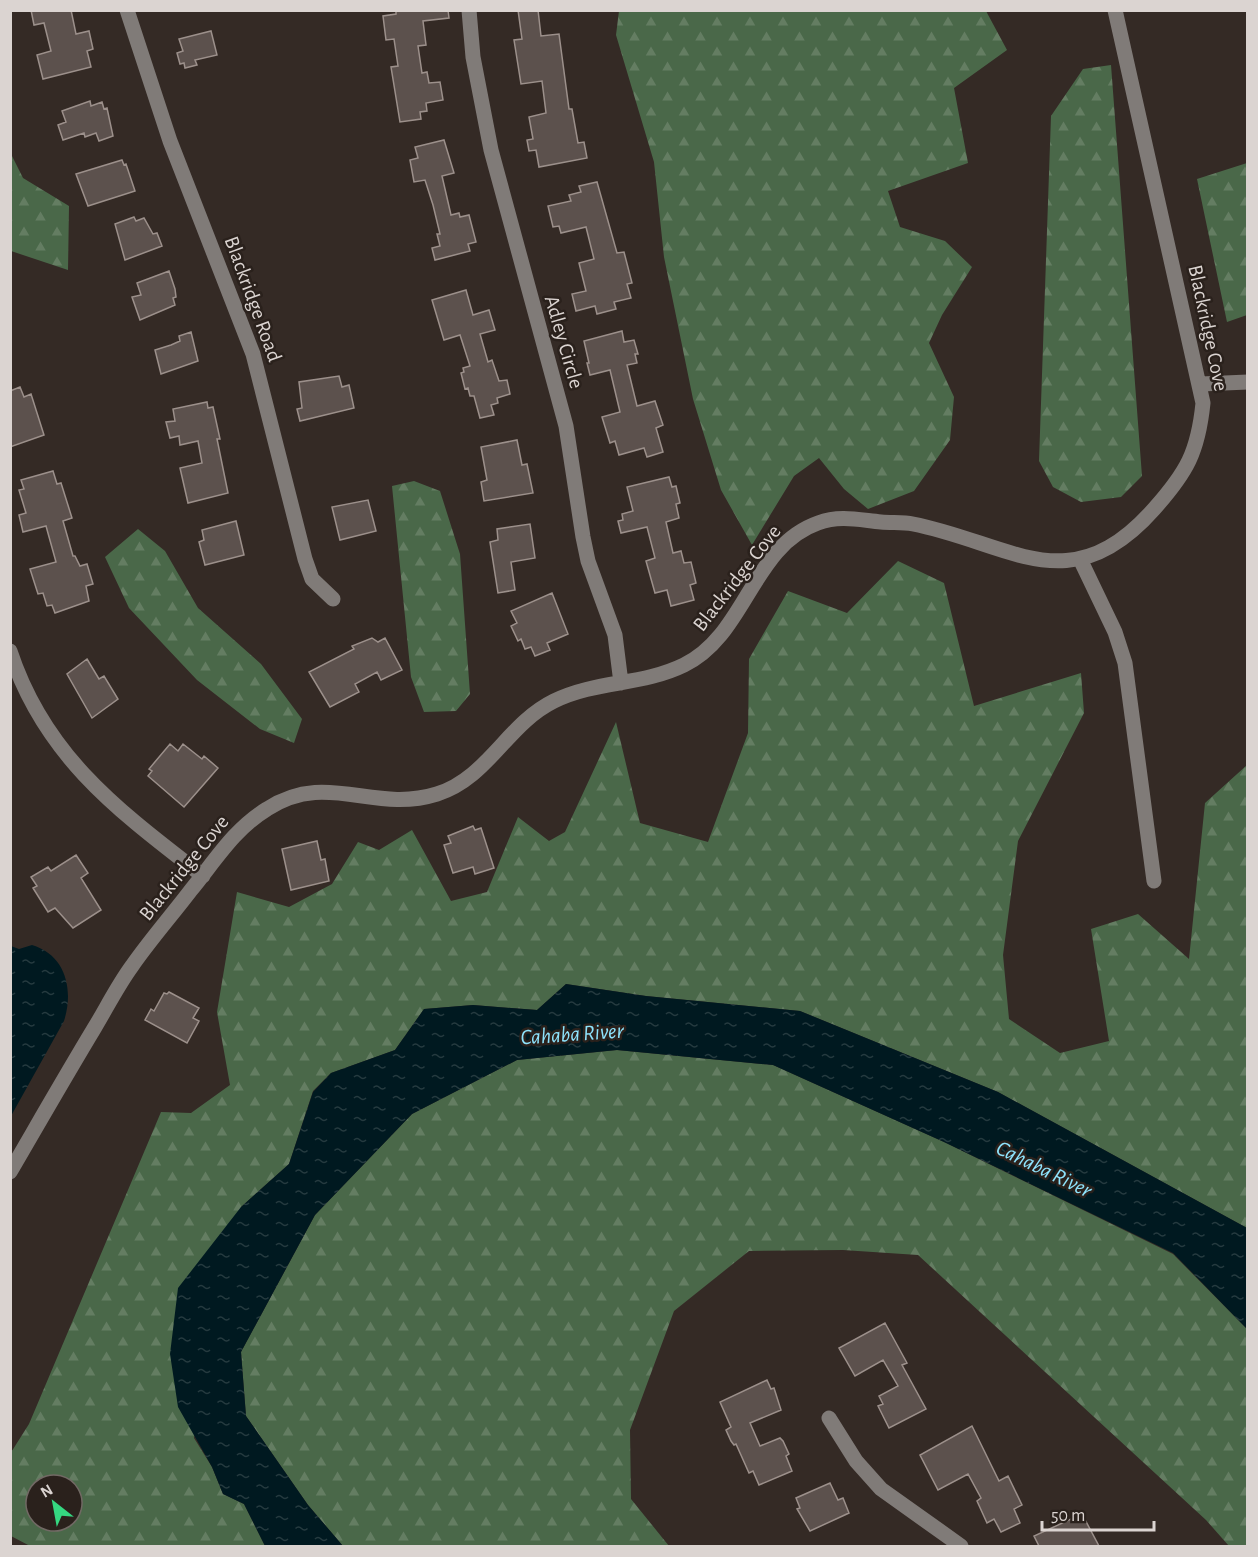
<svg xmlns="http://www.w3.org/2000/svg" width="1258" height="1557" viewBox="0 0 1258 1557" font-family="'Alegreya Sans',sans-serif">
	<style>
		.forest { fill: url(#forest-firs); fill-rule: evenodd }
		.water { fill: url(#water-ripples) }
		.building { fill: #5c514d; stroke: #9c908b; stroke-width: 1.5 }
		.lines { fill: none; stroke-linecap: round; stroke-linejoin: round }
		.minor { stroke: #807b78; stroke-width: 15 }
		.labels { text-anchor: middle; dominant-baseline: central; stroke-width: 5; stroke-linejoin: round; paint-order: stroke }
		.street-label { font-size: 21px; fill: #dbd4d1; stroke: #2a211c }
		.water-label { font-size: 22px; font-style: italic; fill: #8ee3fc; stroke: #2a211c }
	</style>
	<defs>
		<pattern id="forest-firs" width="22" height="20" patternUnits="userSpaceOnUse" patternTransform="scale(1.5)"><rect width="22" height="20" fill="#4a6849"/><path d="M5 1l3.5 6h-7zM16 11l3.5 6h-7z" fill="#647d62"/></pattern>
		<pattern id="water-ripples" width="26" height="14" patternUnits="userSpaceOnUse" patternTransform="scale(1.5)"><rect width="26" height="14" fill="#001920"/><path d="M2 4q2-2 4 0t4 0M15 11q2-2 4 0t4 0" fill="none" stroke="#253a3f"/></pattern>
	</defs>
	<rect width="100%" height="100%" fill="#342a25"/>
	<path class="forest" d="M619 11H986L1007 50 954 88 968 163 888 191 900 227 945 241 972 267 942 315 929 343 954 397 950 440 914 491 868 509 844 489 819 458 794 476 752 545 721 490 693 399 664 257 654 162 616 35Z
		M1111 65 1142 476 1121 497 1081 502 1053 487 1039 461 1051 116 1083 69Z
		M11 154 23 178 69 206 68 270 11 251Z
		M1247 163V315L1227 322 1197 179Z
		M414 481 440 491 460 554 470 694 456 711 424 712 411 677 392 486Z
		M138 529 165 551 198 608 261 664 302 719 294 743 260 729 197 680 129 608 105 557Z
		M898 561 944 583 974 706 1081 673 1084 713 1018 841 1003 955 1009 1019 1060 1053 1109 1041 1091 929 1138 914 1189 959 1205 803 1247 765V1228L998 1092 800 1011 646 996 566 984 537 1010 473 1005 424 1009 395 1050 331 1073 313 1091 289 1164 241 1207 194 1438 212 1467 223 1494 244 1504 265 1546H30L11 1536 10 1454 29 1424 161 1112 191 1113 230 1085 217 1012 237 892 289 907 332 884 358 842 379 850 412 830 451 901 487 892 518 817 549 841 565 832 616 722 640 823 708 842 748 733 749 659 788 591 847 613ZM36 1485H72V1521H36Z
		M617 1050 773 1065 944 1142 1173 1254 1247 1329V1546H1229L1206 1520 918 1255 843 1250 749 1251 674 1311 630 1430 631 1499 669 1546H343L308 1505 246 1416 241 1352 315 1215 412 1114 517 1060Z"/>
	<path class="water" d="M32 945C66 955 74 990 64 1021L11 1116V946L19 949Z
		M566 984 646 996 800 1011 998 1092 1247 1228V1329L1173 1253 944 1142 773 1065 617 1050 517 1060 412 1114 315 1215 241 1352 246 1416 308 1505 343 1546H265L244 1504 223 1494 212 1467 178 1407 170 1354 178 1288 241 1207 289 1164 313 1092 331 1073 395 1050 424 1009 473 1005 537 1010Z"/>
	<path class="building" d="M31 10H71L76 34 89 31 93 49 87 51 91 67 43 79 37 55 51 51 44 23 34 25Z
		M396 10H448L449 18 423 21 426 45 418 46 422 73 427 72 429 83 440 82 443 100 426 103 427 111 420 112 421 119 400 122 391 67 398 66 394 39 386 40 383 16 396 14Z
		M518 10H538L541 36 559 34 569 109H572L578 143 584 142 587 158 539 167 536 150 529 151 527 140 533 139 529 117 546 113 542 81 521 84 514 40 522 39Z
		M211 31 217 55 195 60 197 65 185 68 184 63 180 64 177 53 183 51 179 39Z
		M90 101 91 106 102 102 104 109 107 108 113 136 99 141 96 133 85 137 84 133 63 140 58 125 66 122 62 111Z
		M444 140 454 173 442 176 451 215 459 213 460 217 469 215 476 242 468 244 470 251 435 260 432 248 440 246 437 234H440L433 205 425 180 414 182 410 160 418 158 415 147Z
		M122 160 124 165 126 164 135 191 88 206 76 174Z
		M597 182 617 253 624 252 632 283 627 284 631 298 614 302 616 309 597 314 595 306 576 311 572 294 586 291 579 263 594 259 586 227 561 233 559 226 553 227 548 206 571 201 569 195 581 192 579 186Z
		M134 217 136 221 144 218 153 234 157 233 162 246 125 260 115 224Z
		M169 271 175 289 176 297 173 298 175 305 140 320 132 297 141 295 137 283Z
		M466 290 473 315 489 310 495 330 480 334 488 362 492 360 499 381 507 380 510 394 497 398 498 403 491 405 494 415 480 418 474 396H470L468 388 465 389 461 373 464 372 463 368 470 366 460 335 444 340 432 300Z
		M622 331 624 342 634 340 638 354H635L637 363 627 365 637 406 655 401 663 425 656 428 663 452 647 457 644 448 619 455 615 441 610 443 602 417 620 412 610 370 590 375 587 363H589L584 341Z
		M191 332 198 361 161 374 155 350 171 345 180 341 179 336Z
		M339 376 342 387 349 385 354 408 300 421 297 409 302 408 299 382Z
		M20 387 24 397 31 394 44 435 10 447V391Z
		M207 402 208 408 213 407 220 439H217L228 493 188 503 180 468 202 463 198 441 180 445 179 436 170 438 166 422 175 421 173 409Z
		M517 440 522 465 527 464 533 493 484 501 481 482 487 480 481 447Z
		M53 471 57 484 61 483 72 518 63 521 73 556H75L80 566 87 564 93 584 86 586 89 601 55 613 52 605 47 606 43 593 38 594 30 569 56 562 46 526 23 532 19 515 26 513 19 490 24 489 21 480Z
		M669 477 672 487 676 486 680 503 676 504 679 518 666 522 673 553 681 551 684 563 691 562 696 583 690 585 694 600 671 606 667 590 655 593 646 561 655 558 647 527 621 533 618 521 623 520 622 514 633 511 627 487Z
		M368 500 376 531 340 540 332 507Z
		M236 521 244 555 205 565 199 542 204 540 202 530Z
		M530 524 535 558 511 562 515 590 498 593 490 542 498 540 497 529Z
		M552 593 568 634 547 643 550 650 535 656 531 647 525 649 521 639 518 641 511 626 517 623 511 611Z
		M372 638 378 642 385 638 402 670 381 680 377 672 355 684 359 692 330 707 309 672 354 649 352 646Z
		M87 659 99 679 104 676 118 699 92 718 67 674Z
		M170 744 178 751 183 744 202 759 204 756 218 768 184 807 148 776 152 771 149 769Z
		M473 826 475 830 481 828 494 868 475 874 473 867 453 873 444 845 451 843 448 836Z
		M317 841 321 860 325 859 329 881 291 890 282 849Z
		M76 855 88 873 81 878 101 910 73 928 55 908 48 912 33 888 37 886 31 877 48 867 51 871Z
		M169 992 199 1008 193 1018 199 1021 187 1043 145 1020 151 1009 154 1011 164 993 167 994Z
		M885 1323 907 1363 902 1365 926 1409 889 1428 878 1406 883 1404 879 1396 898 1386 883 1360 855 1376 839 1348Z
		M767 1380 771 1389 774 1388 781 1410 750 1423 760 1446 780 1438 783 1441 789 1454 786 1456 792 1471 759 1485 753 1471 749 1473 736 1444 734 1445 731 1441 726 1430 731 1427 720 1402Z
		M972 1426 999 1481 1008 1476 1022 1505 1014 1509 1020 1523 1001 1532 994 1519 987 1523 977 1501 981 1498 968 1474 938 1490 920 1455Z
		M830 1483 838 1500 843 1498 849 1513 810 1531 797 1509 800 1508 796 1498Z
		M1082 1514 1099 1546H1039L1034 1536Z"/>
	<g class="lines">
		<path class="minor" d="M127 10 170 141 253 354 305 559 312 579 333 599
			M469 10 473 57 491 150 566 426 583 537 588 561 615 635 621 683
			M1201 384 1248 382
			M1080 559 1115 632 1125 663 1154 881
			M10 651C45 757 119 811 203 876
			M10 1172C38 1124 66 1075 95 1027 107 1007 118 985 132 966 150 940 172 915 191 890 215 861 234 829 267 809 327 770 373 814 437 794 488 778 507 724 554 701 597 680 641 686 684 665 746 635 752 546 818 523 840 515 859 520 881 522 892 523 903 522 913 524 1010 543 1070 604 1154 509 1187 472 1198 452 1203 403L1115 10
			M829 1418 856 1461 881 1489 961 1546"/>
	</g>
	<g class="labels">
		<g class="street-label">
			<text transform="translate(253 299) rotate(70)">Blackridge Road</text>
			<text transform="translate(1208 328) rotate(78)">Blackridge Cove</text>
			<text transform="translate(564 342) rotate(74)">Adley Circle</text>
			<text transform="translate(737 578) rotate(-52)">Blackridge Cove</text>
			<text transform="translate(184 868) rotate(-51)">Blackridge Cove</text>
		</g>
		<g class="water-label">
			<text transform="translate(572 1034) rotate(-4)">Cahaba River</text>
			<text transform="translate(1044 1169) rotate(26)">Cahaba River</text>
		</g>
	</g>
	<rect width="1258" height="1557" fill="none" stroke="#dbd4d1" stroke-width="24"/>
	<g transform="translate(54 1503) rotate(329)"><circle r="28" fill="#2a211c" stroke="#716964" stroke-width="1.5"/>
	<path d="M0-4.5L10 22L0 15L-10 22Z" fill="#35d881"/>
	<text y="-9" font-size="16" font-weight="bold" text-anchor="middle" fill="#dbd4d1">N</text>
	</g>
	<path d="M1042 1521v9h112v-9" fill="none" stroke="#dbd4d1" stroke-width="3"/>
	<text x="1051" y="1521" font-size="18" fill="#dbd4d1" stroke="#2a211c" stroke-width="4.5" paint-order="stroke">50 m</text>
</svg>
